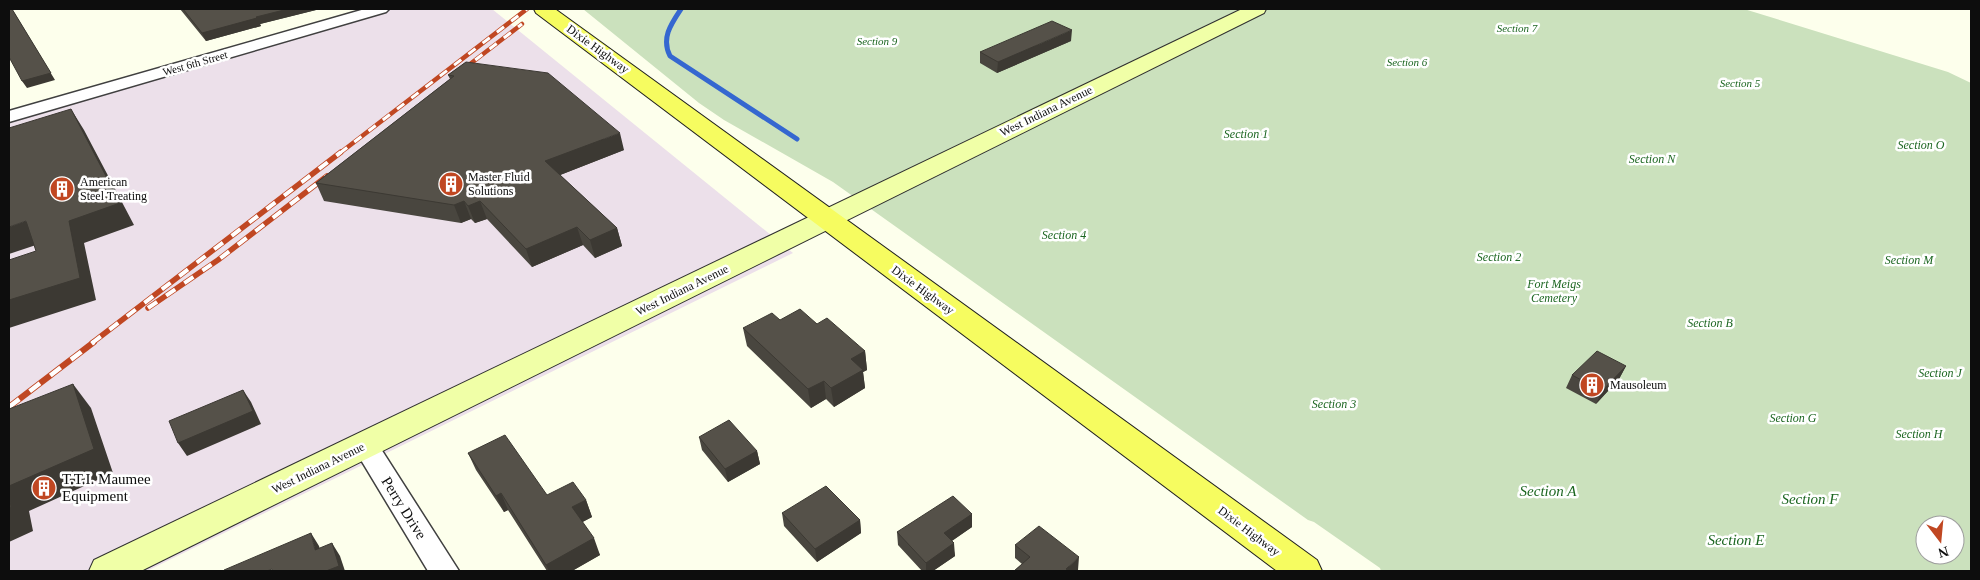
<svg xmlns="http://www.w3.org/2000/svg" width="1980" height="580" viewBox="0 0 1980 580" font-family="'Times New Roman',serif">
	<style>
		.industrial { fill: #ece0ea }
		.cemetery { fill: #cbe1bd; fill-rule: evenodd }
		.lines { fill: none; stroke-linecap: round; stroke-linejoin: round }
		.stream { stroke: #3567d0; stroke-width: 5 }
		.minor-casing { stroke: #404040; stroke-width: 3 }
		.secondary-casing { stroke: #2f2f2f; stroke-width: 2 }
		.primary-casing { stroke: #1e1e1e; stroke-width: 2 }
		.minor { fill: #fff; fill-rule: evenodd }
		.secondary { fill: #f0ffa7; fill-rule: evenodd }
		.primary { fill: #f6fc60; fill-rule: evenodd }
		.rail-far2-casing { stroke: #c04722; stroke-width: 4.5 }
		.rail-far1-casing { stroke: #c04722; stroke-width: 5.5 }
		.rail-casing { stroke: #c04722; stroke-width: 6 }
		.rail-far2 { stroke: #fff; stroke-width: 3; stroke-dasharray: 9; stroke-linecap: butt }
		.rail-far1 { stroke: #fff; stroke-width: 4; stroke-dasharray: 11; stroke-linecap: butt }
		.rail { stroke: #fff; stroke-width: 4.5; stroke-dasharray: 13; stroke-linecap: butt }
		.wall { fill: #49463f }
		.shaded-wall { fill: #3c3933 }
		.building { fill: #555149; stroke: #3c3933 }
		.labels { text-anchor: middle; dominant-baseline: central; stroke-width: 5; stroke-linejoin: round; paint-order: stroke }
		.far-park-label { font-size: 11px; font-style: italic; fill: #1c6621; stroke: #fff }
		.far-street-label { font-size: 11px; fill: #0d0d0d; stroke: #fff }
		.street-label { font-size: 12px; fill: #0d0d0d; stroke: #fff }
		.park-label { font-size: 12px; font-style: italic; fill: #1c6621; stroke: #fff }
		.poi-label { font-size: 12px; fill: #0d0d0d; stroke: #fff; text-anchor: start }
		.near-poi-label { font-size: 15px; fill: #0d0d0d; stroke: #fff; text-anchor: start }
		.near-park-label { font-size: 15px; font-style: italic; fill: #1c6621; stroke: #fff }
		.near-street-label { font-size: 15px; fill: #0d0d0d; stroke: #fff }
	</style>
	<rect width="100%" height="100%" fill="#fdffec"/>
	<path class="industrial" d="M368 9H492L793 253 147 571H9V112Z"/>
	<path class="cemetery" d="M583 9H1744L1948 72 1971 83V571H1381L1380 568 1314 522 1308 520 833 182 724 120 699 103ZM1925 525H1955V555H1925Z"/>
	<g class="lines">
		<path class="stream" d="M681 9C671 24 661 38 670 56L797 139"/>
		<defs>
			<path id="minor" d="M365 9H389L386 12 9 122V111Z
				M365 435 374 438 459 571H428L352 445 356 438Z"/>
			<path id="secondary" d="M1242 9H1266L1264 13 141 571H89L94 560Z"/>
			<path id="primary" d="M534 9H555L1317 560 1322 571H1277L536 13Z"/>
		</defs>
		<use href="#minor" class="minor-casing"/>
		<use href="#secondary" class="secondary-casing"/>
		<use href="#primary" class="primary-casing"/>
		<use href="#minor" class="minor"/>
		<use href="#secondary" class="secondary"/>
		<use href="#primary" class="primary"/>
		<defs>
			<path id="rail-far2" d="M461 71 522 24
				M340 153 527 9"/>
			<path id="rail-far1" d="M148 308 218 260 327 176
				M92 343 341 152"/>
			<path id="rail" d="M9 407 94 342"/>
		</defs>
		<use href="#rail-far2" class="rail-far2-casing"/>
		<use href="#rail-far1" class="rail-far1-casing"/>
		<use href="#rail" class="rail-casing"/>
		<use href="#rail-far2" class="rail-far2"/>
		<use href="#rail-far1" class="rail-far1"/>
		<use href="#rail" class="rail"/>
	</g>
	<path class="wall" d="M180 9H320L260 24 261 26 206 41Z
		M1071 41 997 73 980 63V52Z
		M466 62 624 150 560 175 617 228 622 246 595 258 583 245 532 267 487 219 475 223 471 219 461 223 324 201 316 183 450 79 448 75Z
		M780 320 817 324 865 351 867 370 863 372 865 388 834 407 826 399 811 408 747 346 743 328Z
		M1626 366 1619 379 1596 404 1566 388 1572 375Z
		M699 437 757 451 760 464 728 482 702 450Z
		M468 453 547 495 586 500 592 517 582 522 600 555 572 571H547L508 510 504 512 476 470Z
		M782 513 860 520 861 533 817 562 784 526Z
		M972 514V527L952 541 955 556 933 571H922L898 545 897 532Z
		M1015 545 1078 570 1077 571H1014L1022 564 1015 558Z"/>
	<path class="shaded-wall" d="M12 9 55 80 27 88 22 81Z
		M288 9H320L260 24 261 26 206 41 202 33 256 17Z
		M1072 30 1071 41 997 73 998 62Z
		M71 109 84 130 134 225 84 243 96 300 9 328V300L69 221Z
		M620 133 624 150 550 179 545 161Z
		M464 201 471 219 461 223 454 205Z
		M480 201 487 219 475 223 468 206Z
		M26 221 42 243 9 254V227Z
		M577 227 583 245 532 267 526 249Z
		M617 228 622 246 595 258 590 240Z
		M865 351 867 370 863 372 865 388 834 407 831 388 851 359Z
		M1626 366 1619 379 1596 404 1602 391Z
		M824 381 826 399 811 408 808 389Z
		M73 384 91 408 113 473 29 511 33 531 9 542V486Z
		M243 390 251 402 261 424 187 456 178 443Z
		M757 451 760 464 728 482 725 469Z
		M501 493 508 510 504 512 496 496Z
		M586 500 592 517 579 524 572 507Z
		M972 514V527L944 546V533Z
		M860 520 861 533 817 562 815 549Z
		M311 533 319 546 324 563 315 550Z
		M594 538 600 555 572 571H549L546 565Z
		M332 543 340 556 345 571H326Z
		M954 543 955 556 933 571H926V563Z
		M1079 557 1078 570 1077 571H1066V569Z"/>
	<path class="building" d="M9 9H12L51 73 22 81 9 57Z
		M183 9H288L256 17 257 18 202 33Z
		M1052 21 1072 30 998 62 980 52Z
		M466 62 548 73 620 133 545 161 617 228 590 240 577 227 526 249 480 201 468 206 464 201 454 205 316 183 454 76 448 75Z
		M71 109 120 203 69 221 80 278 9 300V260L36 251 26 221 9 227V128Z
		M800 309 817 324 827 318 865 351 851 359 863 370 831 388 824 381 808 389 743 328 772 313 780 320Z
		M1597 351 1626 366 1602 391 1572 375Z
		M73 384 94 449 9 486V409Z
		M243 390 253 411 178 443 169 421Z
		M729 420 757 451 725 469 699 437Z
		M505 435 547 495 573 482 586 500 572 507 594 538 546 565 501 493 496 496 468 453Z
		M826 486 860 520 815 549 782 513Z
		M9 495 11 507 9 508Z
		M953 496 972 514 944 533 954 543 926 563 897 532Z
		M1039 526 1079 557 1066 569 1069 571H1014L1030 557 1015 545Z
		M311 533 315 550 332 543 339 566 326 571H273L272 569 267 571H225L224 570Z"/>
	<defs>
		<symbol id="building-disc" viewBox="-11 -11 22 22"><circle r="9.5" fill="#c04722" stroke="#fff"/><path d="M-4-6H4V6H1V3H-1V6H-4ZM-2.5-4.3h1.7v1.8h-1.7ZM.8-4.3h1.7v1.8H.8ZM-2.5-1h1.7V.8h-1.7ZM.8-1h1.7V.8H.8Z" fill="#fff"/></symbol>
	</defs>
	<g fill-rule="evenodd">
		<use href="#building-disc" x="437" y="170" width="28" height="28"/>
		<use href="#building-disc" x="48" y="175" width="28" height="28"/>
		<use href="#building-disc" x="1578" y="371" width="28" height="28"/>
		<use href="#building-disc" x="30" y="474" width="28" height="28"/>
	</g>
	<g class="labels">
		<g class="far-park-label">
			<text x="1517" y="28">Section 7</text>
			<text x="877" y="41">Section 9</text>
			<text x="1407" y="62">Section 6</text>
			<text x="1740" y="83">Section 5</text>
		</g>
		<g class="far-street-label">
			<text transform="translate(195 63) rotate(-16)">West 6th Street</text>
		</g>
		<g class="street-label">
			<text transform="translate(598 49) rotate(36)">Dixie Highway</text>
			<text transform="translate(1046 111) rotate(-26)">West Indiana Avenue</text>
			<text transform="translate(682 290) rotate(-26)">West Indiana Avenue</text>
			<text transform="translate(923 290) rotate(36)">Dixie Highway</text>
			<text transform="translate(318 468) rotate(-26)">West Indiana Avenue</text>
			<text transform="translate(1249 531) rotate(37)">Dixie Highway</text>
		</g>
		<g class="park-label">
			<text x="1246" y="134">Section 1</text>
			<text x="1921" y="145">Section O</text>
			<text x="1652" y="159">Section N</text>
			<text x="1064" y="235">Section 4</text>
			<text x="1499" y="257">Section 2</text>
			<text x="1909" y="260">Section M</text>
			<text x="1554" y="284">Fort Meigs<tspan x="1554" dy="14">Cemetery</tspan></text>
			<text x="1710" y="323">Section B</text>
			<text x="1940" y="373">Section J</text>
			<text x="1334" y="404">Section 3</text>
			<text x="1793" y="418">Section G</text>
			<text x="1919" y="434">Section H</text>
		</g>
		<g class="poi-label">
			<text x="468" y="177">Master Fluid<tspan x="468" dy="14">Solutions</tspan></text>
			<text x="80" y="182">American<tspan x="80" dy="14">Steel Treating</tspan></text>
			<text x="1610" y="385">Mausoleum</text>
		</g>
		<g class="near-poi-label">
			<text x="62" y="479">T.T.I. Maumee<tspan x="62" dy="17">Equipment</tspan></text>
		</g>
		<g class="near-park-label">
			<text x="1548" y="491">Section A</text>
			<text x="1810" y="499">Section F</text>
			<text x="1736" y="540">Section E</text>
		</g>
		<g class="near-street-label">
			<text transform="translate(404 508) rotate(58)">Perry Drive</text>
		</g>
	</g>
	<rect width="1980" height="580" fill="none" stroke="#0d0d0d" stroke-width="20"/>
	<g transform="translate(1940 540) rotate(164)"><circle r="24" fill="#ffffff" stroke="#9e9e9e"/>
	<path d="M0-4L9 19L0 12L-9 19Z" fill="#c04722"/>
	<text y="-8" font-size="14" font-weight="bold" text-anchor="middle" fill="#0d0d0d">N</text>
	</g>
</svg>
